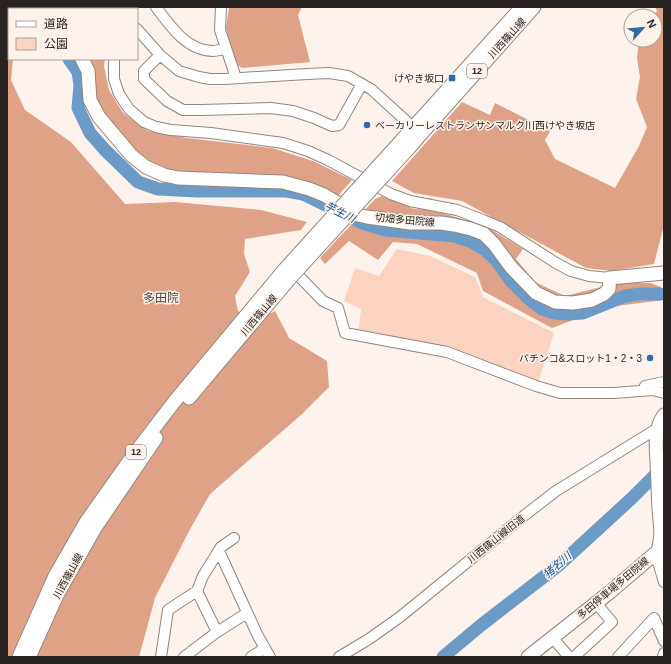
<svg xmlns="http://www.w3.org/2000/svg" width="671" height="664" viewBox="0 0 671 664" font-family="Arial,'Noto Sans JP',sans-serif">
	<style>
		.green { fill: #fcd3c1 }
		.forest { fill: #e0a287 }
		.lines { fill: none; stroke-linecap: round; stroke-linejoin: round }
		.river { stroke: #6d9bc8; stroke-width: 13 }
		.minor-casing { stroke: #918681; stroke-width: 12 }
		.major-casing { stroke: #918681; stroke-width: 15 }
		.minor { stroke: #fff; stroke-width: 10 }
		.major { stroke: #fff; stroke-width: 13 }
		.major-bridge-casing { stroke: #918681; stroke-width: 15; stroke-linecap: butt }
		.major-bridge { stroke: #fff; stroke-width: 13 }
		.poi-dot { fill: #2f6ca4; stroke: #fef2ec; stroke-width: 1.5 }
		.labels { text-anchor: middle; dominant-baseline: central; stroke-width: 3; stroke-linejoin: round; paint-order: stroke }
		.shield { fill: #fef2ec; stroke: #69625f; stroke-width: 1 }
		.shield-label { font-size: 9px; font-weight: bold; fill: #292422 }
		.street-label { font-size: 10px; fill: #292422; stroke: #fef2ec }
		.poi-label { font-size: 10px; fill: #292422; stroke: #fef2ec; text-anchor: end }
		.water-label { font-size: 11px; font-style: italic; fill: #125790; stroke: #fef2ec }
		.quarter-label { font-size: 12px; fill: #514743; stroke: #fef2ec }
	</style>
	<rect width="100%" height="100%" fill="#fef2ec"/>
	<path class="green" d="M397 249 430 256 475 277 483 297 554 333 538 383 467 357 358 336 361 309 344 301 355 268 379 276Z"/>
	<path class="forest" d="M229 7H302L298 15 310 62 242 68 237 65 226 28Z
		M655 7H664V225L654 264 611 271 586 268 462 201 414 193 392 181 462 102 490 115 495 103 550 131 545 140 555 159 615 188 639 146 647 127 636 99 640 77 637 58 639 40H655V16H653L657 11Z
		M7 40 9 41V59H13L11 80 25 110 71 142 125 204 175 202 261 210 307 222 301 230 245 239 244 254 250 272 235 296 238 311 254 322 275 311 289 338 327 361 329 387 301 415 210 494 188 533 155 598 139 657H7Z
		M86 59H105L104 66 109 90 123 113 148 131 187 138 272 148 313 161 352 180 336 198 256 175 164 170 142 159 94 101Z
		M382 196 414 209 433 210 487 227 523 249 516 259 535 282 565 296 617 283H650L661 287 664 300 608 307 552 328 483 291 477 273 417 244 393 242 378 260 349 241 325 264 320 258 375 199Z"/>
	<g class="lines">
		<path class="river" d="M15 7 16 9
			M69 59 78 72 80 85 78 108 90 133 105 150 138 182 158 189 197 191H287L303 194 362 223 385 230 454 236 470 241 484 249 496 260 511 281 529 299 542 309 555 313 566 314 583 313 625 296 641 294H660
			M443 657 480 626 559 565 632 498 664 466"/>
		<defs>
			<path id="minor" d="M122 7 123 9
				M156 7C170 26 187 51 213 51 217 51 222 49 226 49
				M221 7 220 30 236 78
				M137 29 160 55 179 71 199 77 210 79H225L307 74 329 73 348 76 362 84 371 89 404 119 417 132
				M160 55 144 71V79L167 101 183 110H202L271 108 293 111 314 118 332 126 339 125 362 84
				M114 59V79L119 94 129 109 144 122 156 127 171 130 211 133 283 143 308 151 328 160 391 194 410 201 457 210 483 220 500 227 556 263 571 271 589 276 610 278
				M295 272 323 301 338 308 345 333 447 352 536 386 560 393H614L653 390 664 393
				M645 386 664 382
				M219 551 258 636 270 657
				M658 551V562L664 582
				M197 591 217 632
				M552 637 569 657
				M161 657 168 610 197 591 203 576 221 547 234 538
				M184 657 217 632 247 613
				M251 657 265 648
				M339 657 369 639 400 617 525 515 556 491 658 428
				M574 657 612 622 596 603
				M618 657 654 618 664 641
				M663 657 664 653"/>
			<path id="major" d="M29 7 32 9
				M82 59 88 71 90 100 99 117 131 155 146 167 164 175 178 178 283 182 309 189 324 195 358 215 367 217 410 223H441L454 225 471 229 484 234 494 244 511 267 536 293 555 302 573 303 592 300 604 294 609 289 610 278 664 273
				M401 141 522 7
				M408 149 420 135 534 7
				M189 398 291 277
				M19 657 55 576 86 522 132 457 174 402 285 269
				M29 657 57 595 95 528 156 438
				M528 657 610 592 658 551C663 534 660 526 659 508 658 493 658 478 657 462 656 446 654 429 664 415"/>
		</defs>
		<use href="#minor" class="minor-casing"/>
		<use href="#major" class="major-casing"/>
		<use href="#minor" class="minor"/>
		<use href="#major" class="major"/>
		<defs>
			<path id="major-bridge" d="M285 269 401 141
				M291 277 408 149"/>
		</defs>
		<use href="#major-bridge" class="major-bridge-casing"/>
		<use href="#major-bridge" class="major-bridge"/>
	</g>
	<g class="poi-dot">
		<rect x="448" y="74" width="8" height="8" rx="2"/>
		<circle cx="367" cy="125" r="4"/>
		<circle cx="650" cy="358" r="4"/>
	</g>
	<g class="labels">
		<g class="shield">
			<rect x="467" y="64" width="20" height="14" rx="3"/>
			<rect x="126" y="445" width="20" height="14" rx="3"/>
		</g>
		<g class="shield-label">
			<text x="477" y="71">12</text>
			<text x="136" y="452">12</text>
		</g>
		<g class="street-label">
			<text transform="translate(507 38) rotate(-48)">川西篠山線</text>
			<text transform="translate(405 220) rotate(5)">切畑多田院線</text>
			<text transform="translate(259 315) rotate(-50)">川西篠山線</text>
			<text transform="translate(496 539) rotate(-39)">川西篠山線旧道</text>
			<text transform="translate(68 576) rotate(-61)">川西篠山線</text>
			<text transform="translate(613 588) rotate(-40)">多田停車場多田院線</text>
		</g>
		<g class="poi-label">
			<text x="444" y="78">けやき坂口</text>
			<text x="375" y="125" text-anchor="start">ベーカリーレストランサンマルク川西けやき坂店</text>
			<text x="642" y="358">パチンコ&amp;スロット1・2・3</text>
		</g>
		<g class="water-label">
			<text transform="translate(340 212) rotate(26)">芋生川</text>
			<text transform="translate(557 565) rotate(-41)">猪名川</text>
		</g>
		<g class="quarter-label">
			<text x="161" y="298">多田院</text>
		</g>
	</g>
	<rect width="671" height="664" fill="none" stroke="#292422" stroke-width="16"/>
	<rect x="8" y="8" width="130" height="52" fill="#fef2ec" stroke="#a9a09b"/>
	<rect x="16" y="21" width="20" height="6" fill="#ffffff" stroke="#a9a09b"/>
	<text x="44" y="28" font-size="12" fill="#292422">道路</text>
	<rect x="16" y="38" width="20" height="12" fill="#fcd3c1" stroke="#a9a09b"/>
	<text x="44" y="48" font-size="12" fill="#292422">公園</text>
	<g transform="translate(643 28) rotate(63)"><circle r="19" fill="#fef2ec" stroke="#a9a09b"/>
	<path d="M0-3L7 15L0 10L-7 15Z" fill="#2f6ca4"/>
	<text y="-6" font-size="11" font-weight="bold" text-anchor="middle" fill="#292422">N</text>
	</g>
</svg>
